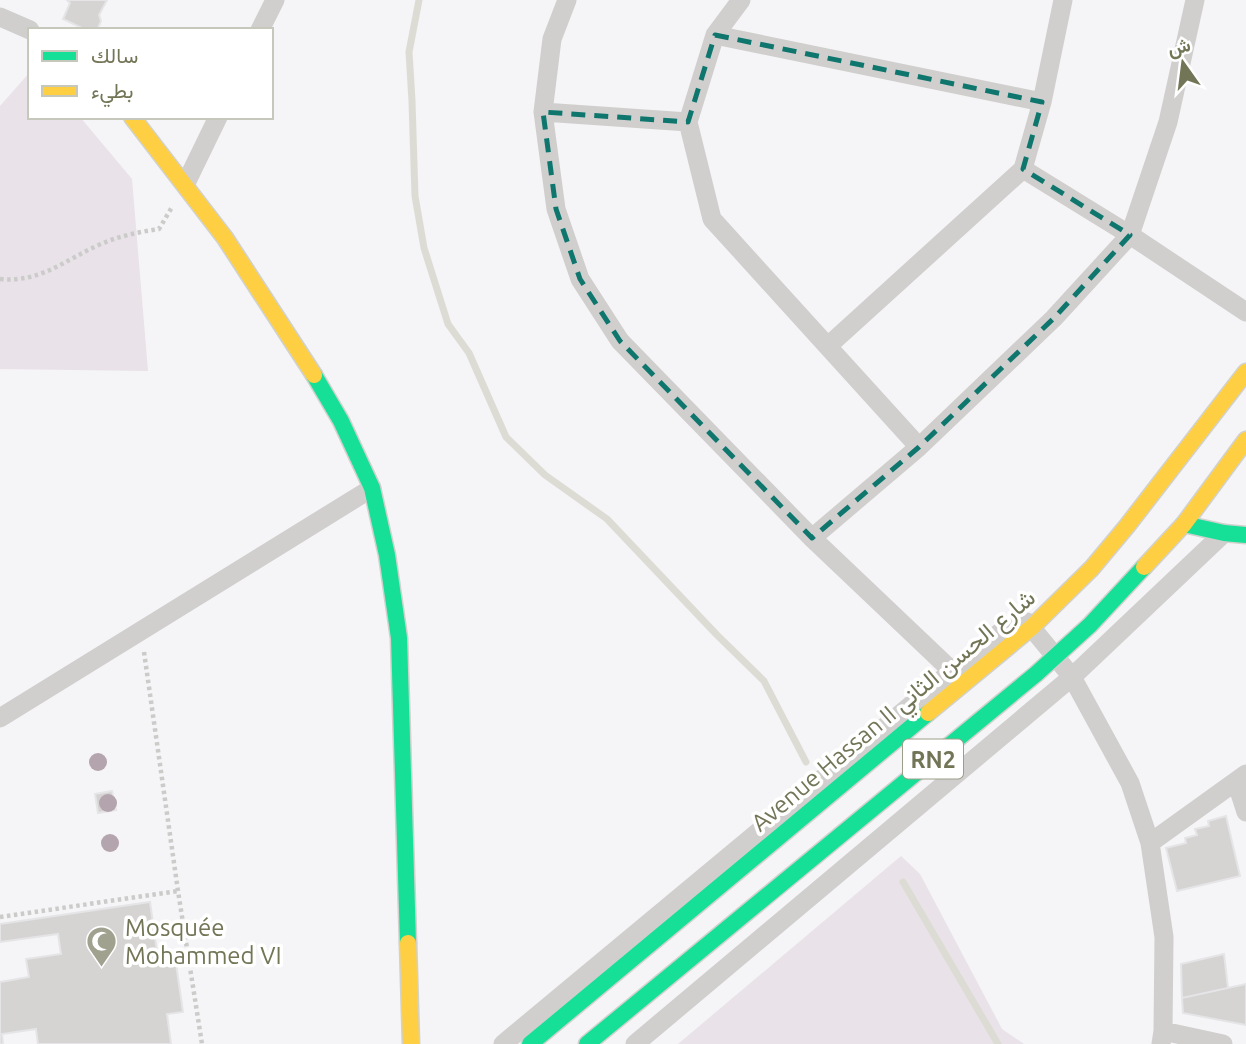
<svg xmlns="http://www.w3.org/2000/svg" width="1246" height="1044" viewBox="0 0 1246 1044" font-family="Ubuntu,Vazirmatn,sans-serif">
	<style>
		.green { fill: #e9e2e8 }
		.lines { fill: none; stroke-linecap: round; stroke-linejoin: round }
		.stream { stroke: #dddcd4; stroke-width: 7 }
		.building { fill: #d5d4d3; stroke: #e5e4e6; stroke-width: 2 }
		.fast-casing { stroke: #d1d1ce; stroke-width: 19 }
		.slow-casing { stroke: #d1d1ce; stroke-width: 19 }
		.path { stroke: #cbccca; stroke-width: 4.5; stroke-dasharray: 3.5 3.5; stroke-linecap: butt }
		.street { stroke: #d0cfce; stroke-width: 19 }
		.fast { stroke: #16e098; stroke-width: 16 }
		.slow { stroke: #ffcf43; stroke-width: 16 }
		.tree { fill: #b4a4ad }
		.marked { fill: none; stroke: #0f766e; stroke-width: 5; stroke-dasharray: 14 9; stroke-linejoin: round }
		.labels { text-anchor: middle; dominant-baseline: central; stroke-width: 7; stroke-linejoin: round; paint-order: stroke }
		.shield { fill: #fff; stroke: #9d9e89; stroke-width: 2 }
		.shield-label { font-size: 23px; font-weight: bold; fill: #737557 }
		.street-label { font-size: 24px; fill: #737557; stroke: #fff }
		.poi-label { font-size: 24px; fill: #737557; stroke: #fff; text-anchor: start }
	</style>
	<rect width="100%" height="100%" fill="#f5f4f6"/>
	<path class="green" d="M30 72V117H80L132 179 148 371 0 369V106Z
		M901 856 920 874 1002 1029 1024 1044H678Z"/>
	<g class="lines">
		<path class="stream" d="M419 0 409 52 412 101 415 196 424 248 448 324 469 353 506 437 545 475 607 519 717 635 764 681 806 762
			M903 882 998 1044"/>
	</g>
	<path class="building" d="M67 0H107L99 15 101 21 97 30H86L63 19 70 3Z
		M112 791 116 810 98 813 95 794Z
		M1226 816 1240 876 1177 891 1166 848 1186 843 1185 838 1197 835 1195 829 1209 826 1208 821Z
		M150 902 158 959 175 957 183 1012 167 1014 171 1044H38L36 1029 2 1034 3 1044H0V982L29 977 26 959 61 954 58 934 0 942V924Z
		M1224 954 1228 988 1182 998 1181 964Z
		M1246 984V1025L1183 1013 1182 998Z"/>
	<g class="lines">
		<defs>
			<path id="fast" d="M314 375 341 421 372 488 387 555 399 638 408 943
				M1184 524 1224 533 1246 535
				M530 1044 928 713
				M587 1044 1036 674 1090 625 1144 567"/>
			<path id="slow" d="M132 117 225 238 314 375
				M1144 567 1184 524 1246 440
				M928 713 1032 627 1092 568 1127 526 1246 372
				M408 943 411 1044"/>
		</defs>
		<use href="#fast" class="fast-casing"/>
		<use href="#slow" class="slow-casing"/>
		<path class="path" d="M0 279C41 283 66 259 101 244 119 236 139 232 159 229L172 207
			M144 652 178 891 202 1044
			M0 917 178 891"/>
		<path class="street" d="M567 0 552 39 543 112 556 209 580 279 620 341 812 538 952 671
			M741 0 715 35 688 122 712 219 919 447
			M0 17 30 30
			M260 30 275 0
			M715 35 1042 102
			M543 112 688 122
			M1023 169 1130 235 1246 312
			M185 185 218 117
			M828 346 1023 169 1042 102 1063 0
			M812 538 919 447 1054 318 1130 235 1168 122 1195 0
			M1027 622 1072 677 1130 783 1150 843 1164 937 1163 1031 1161 1044
			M0 718 372 488
			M1236 781 1246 812
			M1150 843 1246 774
			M1163 1031 1223 1044
			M503 1044 952 671 1008 626
			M635 1044 1072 677 1224 533"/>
		<use href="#fast" class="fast"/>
		<use href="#slow" class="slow"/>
	</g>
	<g class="tree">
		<circle cx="98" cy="762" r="9"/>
		<circle cx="108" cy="803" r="9"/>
		<circle cx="110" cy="843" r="9"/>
	</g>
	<path class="marked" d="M715 35 1042 102 1023 169 1130 235 1054 318 919 447 812 538 620 341 580 279 556 209 543 112 688 122Z"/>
	<defs>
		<symbol id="mosque-pin" viewBox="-11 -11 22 30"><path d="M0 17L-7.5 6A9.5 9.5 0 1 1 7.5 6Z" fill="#a0a18f" stroke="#fff"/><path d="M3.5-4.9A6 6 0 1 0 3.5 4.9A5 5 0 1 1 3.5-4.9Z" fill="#fff"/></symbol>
	</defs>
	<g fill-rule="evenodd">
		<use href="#mosque-pin" x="84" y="924" width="35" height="47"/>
	</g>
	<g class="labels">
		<rect class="shield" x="903" y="739.5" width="60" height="39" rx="5"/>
		<g class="shield-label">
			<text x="933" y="759">RN2</text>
		</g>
		<g class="street-label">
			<text transform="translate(893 710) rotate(-40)">Avenue Hassan II شارع الحسن الثاني</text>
		</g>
		<g class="poi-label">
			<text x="125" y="927">Mosquée<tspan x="125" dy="28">Mohammed VI</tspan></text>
		</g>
	</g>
	<rect x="28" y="28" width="245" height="91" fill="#ffffff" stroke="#c7c8bc" stroke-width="2"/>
	<rect x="42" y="51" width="35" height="10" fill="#16e098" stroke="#c7c8bc" stroke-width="2"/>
	<text x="91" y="63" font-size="21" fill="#737557">سالك</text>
	<rect x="42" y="86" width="35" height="10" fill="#ffcf43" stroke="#c7c8bc" stroke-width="2"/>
	<text x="91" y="98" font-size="21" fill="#737557">بطيء</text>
	<g transform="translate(1183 63) rotate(346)" stroke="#ffffff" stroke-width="5" paint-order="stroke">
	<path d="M0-5L12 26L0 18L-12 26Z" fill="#737557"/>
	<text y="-10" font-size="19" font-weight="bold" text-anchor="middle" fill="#737557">ش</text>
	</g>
</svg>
